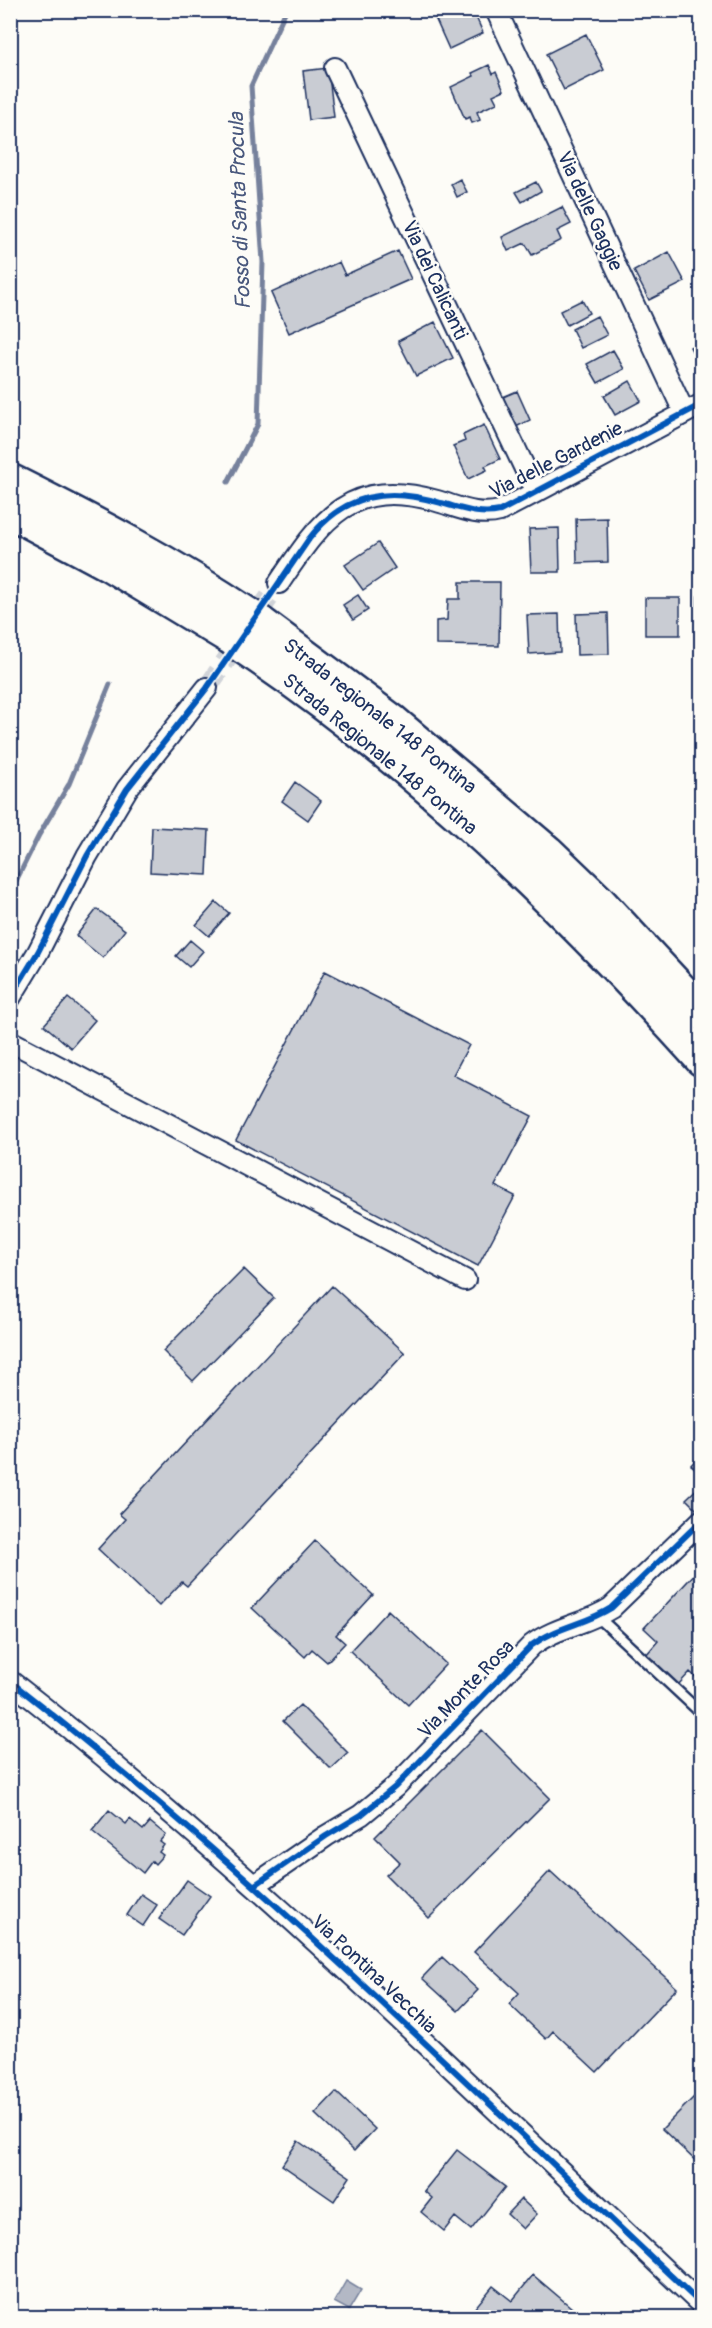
<svg xmlns="http://www.w3.org/2000/svg" width="712" height="2328" viewBox="0 0 712 2328" font-family="Pangolin,sans-serif">
	<style>
		.water { fill: #b3b8c5; stroke: #76819c; stroke-width: 1.5 }
		.lines { fill: none; stroke-linecap: round; stroke-linejoin: round }
		.stream { stroke: #76819c; stroke-width: 5 }
		.building { fill: #c9ccd3; stroke: #1b2f5e; stroke-width: 1.5 }
		.street-tunnel { stroke: #d0d3d8; stroke-width: 20; stroke-dasharray: 20 10; stroke-linecap: butt }
		.lane-casing { stroke: #1b2f5e; stroke-width: 14 }
		.street-casing { stroke: #1b2f5e; stroke-width: 24 }
		.highway-casing { stroke: #1b2f5e; stroke-width: 38 }
		.lane { stroke: #fdfcf7; stroke-width: 9 }
		.street { stroke: #fdfcf7; stroke-width: 20 }
		.highway { stroke: #fdfcf7; stroke-width: 33 }
		.highway-bridge-casing { stroke: #1b2f5e; stroke-width: 38; stroke-linecap: butt }
		.highway-bridge { stroke: #fdfcf7; stroke-width: 33 }
		.cycleway-casing { stroke: #fdfcf7; stroke-width: 10 }
		.cycleway { stroke: #0057b8; stroke-width: 6 }
		.labels { text-anchor: middle; dominant-baseline: central; stroke-width: 5; stroke-linejoin: round; paint-order: stroke }
		.street-label { font-size: 20px; fill: #1b2f5e; stroke: #fdfcf7 }
		.water-label { font-size: 21px; font-style: italic; fill: #49587d; stroke: #fdfcf7 }
	</style>
	<rect width="100%" height="100%" fill="#fdfcf7"/>
	<filter id="ink" filterUnits="userSpaceOnUse"><feTurbulence type="fractalNoise" baseFrequency=".0167" numOctaves="2"/><feDisplacementMap in="SourceGraphic" scale="12" xChannelSelector="R" yChannelSelector="G"/><feConvolveMatrix kernelMatrix="1 2 1 2 8 2 1 2 1" color-interpolation-filters="sRGB"/></filter>
	<g filter="url(#ink)">
		<path class="water" d="M346 2281 361 2290 349 2310 334 2302Z"/>
		<g class="lines">
			<path class="stream" d="M228 482 258 424 263 262 251 86 286 10
				M10 893 39 835 69 784 110 684"/>
		</g>
		<path class="building" d="M434 10H473L483 33 449 49 432 11Z
			M586 34 604 70 564 90 546 54Z
			M489 65 493 74 496 72 504 90 493 95 497 103 477 112 480 120 472 123 470 117 465 119 451 87 474 76 472 73Z
			M328 68 334 117 309 120 303 71Z
			M460 179 467 192 457 197 451 184Z
			M536 182 541 191 522 202 516 192Z
			M562 207 571 224 557 231 561 240 532 255 525 243 508 251 502 237Z
			M398 251 411 279 289 333 271 293 339 262 345 275Z
			M669 252 685 282 649 300 634 271Z
			M582 300 589 313 567 325 560 311Z
			M597 316 607 335 581 348 572 329Z
			M435 322 453 358 416 376 398 341Z
			M702 341V369L690 347Z
			M613 350 624 369 598 383 587 364Z
			M630 381 641 401 615 415 604 396Z
			M517 391 530 420 516 427 503 397Z
			M484 425 500 459 485 466 487 470 468 479 453 446 465 441 463 435Z
			M607 518 608 562 577 563 576 519Z
			M559 528 560 572H531L529 529Z
			M698 538H702V559H699Z
			M378 543 395 568 363 590 345 565Z
			M460 582H500L499 646 436 645V621L447 620 448 599H460Z
			M358 595 368 610 353 620 343 605Z
			M698 596H702V642H697Z
			M645 598H680V635H645Z
			M608 613 609 654 577 655 576 614Z
			M559 614 560 652 529 654 527 615Z
			M295 782 321 801 308 820 282 801Z
			M152 827 209 830 207 875 150 872Z
			M216 902 229 913 209 936 196 925Z
			M97 909 125 930 103 958 76 936Z
			M190 940 203 951 189 967 176 956Z
			M325 971 469 1045 453 1075 532 1116 495 1186 515 1196 478 1266 236 1140Z
			M68 998 95 1020 71 1048 44 1025Z
			M244 1269 274 1298 193 1381 163 1351Z
			M332 1286 405 1353 187 1586 182 1582 159 1606 98 1549 125 1519 119 1514Z
			M702 1453V1474L691 1465Z
			M702 1484V1506L697 1510 686 1499Z
			M315 1541 373 1595 336 1635 345 1643 327 1662 312 1649 305 1657 252 1608Z
			M702 1566V1683L690 1672 678 1685 646 1655 658 1641 644 1628Z
			M388 1610 446 1664 408 1705 350 1651Z
			M300 1705 348 1753 331 1769 283 1721Z
			M482 1730 550 1798 429 1918 386 1875 400 1862 375 1837Z
			M109 1810 126 1824 130 1819 143 1830 150 1822 166 1835 160 1842 164 1845 159 1852 163 1855 155 1864 152 1861 143 1873 92 1831Z
			M550 1871 677 1988 597 2072 553 2031 546 2039 509 2004 519 1993 474 1952Z
			M187 1880 210 1896 182 1935 159 1919Z
			M141 1894 157 1905 143 1926 127 1915Z
			M442 1957 478 1990 458 2011 422 1978Z
			M702 2089V2167L662 2129Z
			M336 2092 375 2129 354 2151 315 2114Z
			M298 2141 350 2177 334 2201 282 2165Z
			M457 2150 505 2187 471 2230 455 2217 444 2231 421 2212 432 2198 424 2191Z
			M521 2199 537 2214 523 2229 507 2214Z
			M533 2275 572 2308 564 2318H473L469 2315 493 2286 512 2301Z"/>
		<g class="lines">
			<path class="street-tunnel" d="M207 688 279 583"/>
			<defs>
				<path id="lane" d="M597 1616 702 1714"/>
				<path id="street" d="M496 10 684 412
					M335 68 536 492
					M279 583C323 518 350 477 437 501 458 507 478 517 500 511L702 404
					M10 998 38 952 87 856 127 789 207 688
					M10 1041 465 1280
					M10 1681C255 1872 476 2093 702 2305
					M255 1885 326 1836 361 1815 395 1787 532 1645C556 1627 586 1624 611 1608L702 1520"/>
				<path id="highway" d="M10 481C92 522 172 564 248 615
					M10 511 111 565 232 638
					M260 623 393 722 547 852 598 901 702 1013
					M244 647C415 761 565 907 702 1059"/>
			</defs>
			<use href="#lane" class="lane-casing"/>
			<use href="#street" class="street-casing"/>
			<use href="#highway" class="highway-casing"/>
			<use href="#lane" class="lane"/>
			<use href="#street" class="street"/>
			<use href="#highway" class="highway"/>
			<defs>
				<path id="highway-bridge" d="M248 615 260 623
					M232 638 244 647"/>
			</defs>
			<use href="#highway-bridge" class="highway-bridge-casing"/>
			<use href="#highway-bridge" class="highway-bridge"/>
			<defs>
				<path id="cycleway" d="M10 998 38 952 87 856 127 789 207 688 309 539C344 493 388 487 441 503 461 508 479 516 500 511L702 404
					M10 1681C255 1872 476 2093 702 2305
					M255 1885 326 1836 361 1815 395 1787 532 1645C556 1627 586 1624 611 1608L702 1520"/>
			</defs>
			<use href="#cycleway" class="cycleway-casing"/>
			<use href="#cycleway" class="cycleway"/>
		</g>
	</g>
	<g class="labels">
		<g class="street-label">
			<text transform="translate(590 211) rotate(65)">Via delle Gaggie</text>
			<text transform="translate(435 280) rotate(65)">Via dei Calicanti</text>
			<text transform="translate(556 460) rotate(-27)">Via delle Gardenie</text>
			<text transform="translate(380 716) rotate(38)">Strada regionale 148 Pontina</text>
			<text transform="translate(380 754) rotate(39)">Strada Regionale 148 Pontina</text>
			<text transform="translate(466 1689) rotate(-46)">Via Monte Rosa</text>
			<text transform="translate(374 1974) rotate(43)">Via Pontina Vecchia</text>
		</g>
		<g class="water-label">
			<text transform="translate(240 211) rotate(-92)">Fosso di Santa Procula</text>
		</g>
	</g>
	<rect width="712" height="2328" fill="none" stroke="#fdfcf7" stroke-width="36"/>
	<rect x="18" y="18" width="676" height="2292" fill="none" stroke="#1b2f5e" stroke-width="2" filter="url(#ink)"/>
</svg>
